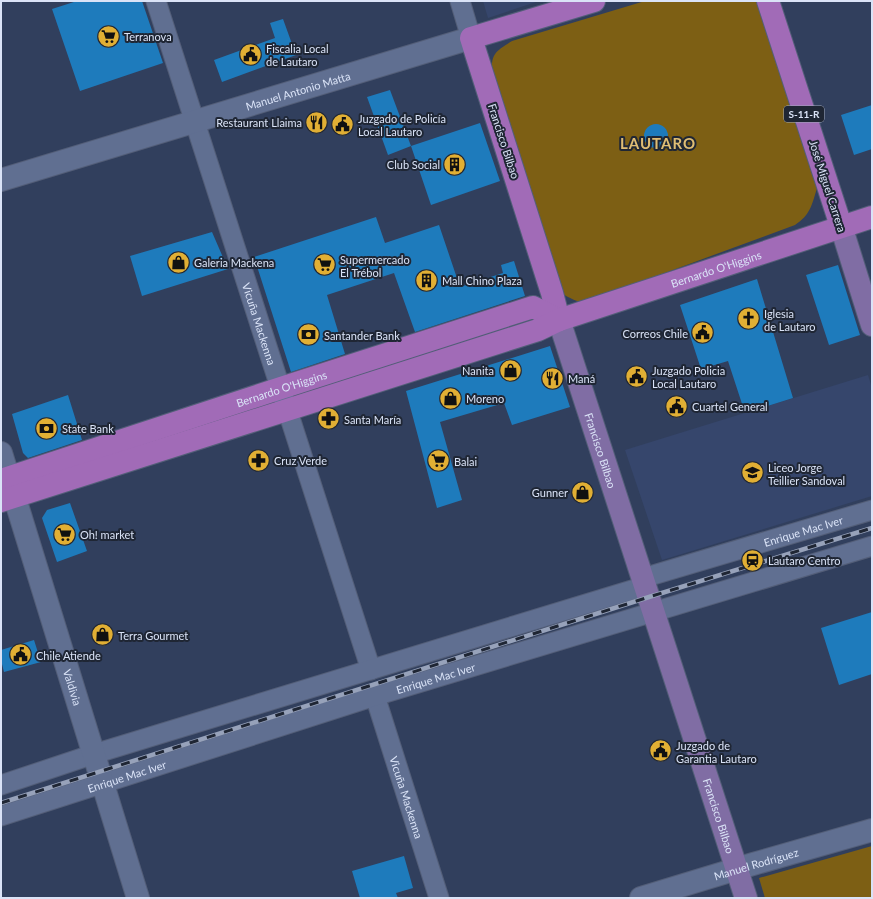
<svg xmlns="http://www.w3.org/2000/svg" width="873" height="899" viewBox="0 0 873 899" font-family="Lato,sans-serif">
	<style>
		.built { fill: #36466c }
		.green { fill: #7d5f14 }
		.building { fill: #1e7bbc }
		.lines { fill: none; stroke-linecap: round; stroke-linejoin: round }
		.minor-casing { stroke: #535e78; stroke-width: 21 }
		.tertiary-casing { stroke: #535e78; stroke-width: 24 }
		.secondary-casing { stroke: #535e78; stroke-width: 24 }
		.primary-casing { stroke: #535e78; stroke-width: 24 }
		.minor { stroke: #606f91; stroke-width: 19 }
		.tertiary { stroke: #606f91; stroke-width: 22 }
		.secondary { stroke: #806da4; stroke-width: 22 }
		.primary { stroke: #a16bb7; stroke-width: 22 }
		.rail-casing { stroke: #97a2ba; stroke-width: 4.5 }
		.rail { stroke: #1f2634; stroke-width: 3; stroke-dasharray: 9; stroke-linecap: butt }
		.labels { text-anchor: middle; dominant-baseline: central; stroke-width: 4; stroke-linejoin: round; paint-order: stroke }
		.shield { fill: #1f2634; stroke: #a2aabc; stroke-width: 1 }
		.shield-label { font-size: 10px; font-weight: bold; fill: #dae3f7 }
		.poi-label { font-size: 11px; fill: #dae3f7; stroke: #1f2634; text-anchor: start }
		.street-label { font-size: 11px; fill: #dae3f7; stroke: #1f2634 }
		.district-label { font-size: 15px; font-weight: bold; letter-spacing: 1px; fill: #dfbd74; stroke: #1f2634 }
	</style>
	<rect width="100%" height="100%" fill="#313f5d"/>
	<path class="built" d="M483 1H539L488 18Z
		M868 375 872 388V496L662 560 625 450Z"/>
	<path class="green" d="M645 1H760L817 188C812 205 810 215 795 225L597 298C579 304 577 302 561 293L492 78C491 54 493 53 512 41Z
		M872 846V898H765L759 878Z"/>
	<path class="building" d="M77 1H142L163 63 80 91 52 9Z
		M283 19 296 55 222 82 214 60 275 38 270 23Z
		M390 90 411 146 388 155 367 97Z
		M872 105V149L854 155 841 115Z
		M480 123 500 181 431 205 411 146Z
		M644 136a12 12 0 1 1 24 0a12 12 0 1 1-24 0Z
		M376 217 385 243 439 225 460 287 503 273 501 265 514 261 525 296 415 332 394 273 327 295 345 354 291 372 254 257Z
		M212 232 228 269 142 296 130 256Z
		M838 265 860 335 829 345 806 275Z
		M757 279 793 398 745 413 728 361 701 369 680 305Z
		M550 346 570 407 512 425 504 403 440 422 462 500 437 508 406 391Z
		M68 395 82 440 28 458 23 453 12 414Z
		M70 503 87 551 57 562 42 518 47 510Z
		M872 612V674L839 685 821 628Z
		M34 640 41 662 4 672 1 660V650Z
		M404 856 413 888 396 893 398 898H360L352 871Z"/>
	<g class="lines">
		<defs>
			<g id="minor">
				<path id="s1" d="M156 1 371 670"/>
				<path d="M460 1 471 38"/>
				<path id="s2" d="M643 578 872 510"/>
				<path id="s3" d="M375 696 439 898"/>
				<path d="M1 785 94 754 645 586"/>
				<path id="s4" d="M1 816 375 696 872 546"/>
			</g>
			<g id="tertiary">
				<path id="s5" d="M1 180 471 38"/>
				<path id="s6" d="M1 453 138 898"/>
				<path id="s7" d="M641 898 753 864 872 830"/>
			</g>
			<g id="secondary">
				<path d="M841 226 872 325"/>
				<path id="s8" d="M559 320 746 898"/>
			</g>
			<g id="primary">
				<path d="M768 1 841 226"/>
				<path d="M559 320 552 293 471 38 594 1"/>
				<path id="s9" d="M1 480 281 388 533 307 559 320"/>
				<path id="s10" d="M1 501 538 330 559 320 872 217"/>
			</g>
		</defs>
		<use href="#minor" class="minor-casing"/>
		<use href="#tertiary" class="tertiary-casing"/>
		<use href="#secondary" class="secondary-casing"/>
		<use href="#primary" class="primary-casing"/>
		<use href="#minor" class="minor"/>
		<use href="#tertiary" class="tertiary"/>
		<use href="#secondary" class="secondary"/>
		<use href="#primary" class="primary"/>
		<defs>
			<path id="rail" d="M1 803 649 597 872 528"/>
		</defs>
		<use href="#rail" class="rail-casing"/>
		<use href="#rail" class="rail"/>
	</g>
	<defs>
		<symbol id="supermarket-disc" viewBox="-11 -11 22 22"><circle r="9.5" fill="#e1af34" stroke="#1f2634"/><path d="M-6-5.5h2.5l.6 2H6L4.5 2H-2.5L-4.4-4H-6ZM-1.5 3.2a1.3 1.3 0 1 0 .1 0ZM3 3.2a1.3 1.3 0 1 0 .1 0Z" fill="#111"/></symbol>
		<symbol id="civic-disc" viewBox="-11 -11 22 22"><circle r="9.5" fill="#e1af34" stroke="#1f2634"/><path d="M-.6-6.5H3V-4.5H.6V-3L4-1V1h2V6H-6V1h2V-1L-.6-3ZM-1.2 2.5V6h2.4V2.5Z" fill="#111"/></symbol>
		<symbol id="restaurant-disc" viewBox="-11 -11 22 22"><circle r="9.5" fill="#e1af34" stroke="#1f2634"/><path d="M-5-6h1v4h1v-4h1v4h1v-4h1v5L-1.5 .5V6h-2V.5L-5-1ZM5-6V6H3V1.5H1.5Q1.5-4 5-6Z" fill="#111"/></symbol>
		<symbol id="building-disc" viewBox="-11 -11 22 22"><circle r="9.5" fill="#e1af34" stroke="#1f2634"/><path d="M-4-6H4V6H1V3H-1V6H-4ZM-2.5-4.3h1.7v1.8h-1.7ZM.8-4.3h1.7v1.8H.8ZM-2.5-1h1.7V.8h-1.7ZM.8-1h1.7V.8H.8Z" fill="#111"/></symbol>
		<symbol id="shop-disc" viewBox="-11 -11 22 22"><circle r="9.5" fill="#e1af34" stroke="#1f2634"/><path d="M-5-2.5h2.3a2.7 3.5 0 0 1 5.4 0H5L5.5 6h-11ZM-1.5-2.5h3a1.5 2.3 0 0 0-3 0Z" fill="#111"/></symbol>
		<symbol id="church-disc" viewBox="-11 -11 22 22"><circle r="9.5" fill="#e1af34" stroke="#1f2634"/><path d="M-1.2-6h2.4v3.5h3.3v2.4h-3.3V6h-2.4V-.1h-3.3v-2.4h3.3Z" fill="#111"/></symbol>
		<symbol id="bank-disc" viewBox="-11 -11 22 22"><circle r="9.5" fill="#e1af34" stroke="#1f2634"/><path d="M-6-4H6V4H-6ZM0-2.3a2.3 2.3 0 1 0 0 4.6a2.3 2.3 0 1 0 0-4.6Z" fill="#111"/></symbol>
		<symbol id="pharmacy-disc" viewBox="-11 -11 22 22"><circle r="9.5" fill="#e1af34" stroke="#1f2634"/><path d="M-2-6h4v4h4v4h-4v4h-4v-4h-4v-4h4Z" fill="#111"/></symbol>
		<symbol id="school-disc" viewBox="-11 -11 22 22"><circle r="9.5" fill="#e1af34" stroke="#1f2634"/><path d="M0-5L7-2L0 1L-7-2ZM-4 1L0 2.5L4 1V4Q0 6-4 4Z" fill="#111"/></symbol>
		<symbol id="station-disc" viewBox="-11 -11 22 22"><circle r="9.5" fill="#e1af34" stroke="#1f2634"/><path d="M-3-6H3Q5-6 5-4V2Q5 4 3 4L4.5 6H3L1.5 4h-3L-3 6H-4.5L-3 4Q-5 4-5 2V-4Q-5-6-3-6ZM-3.5-4v3h7v-3ZM-3.5 1v1.5H-2V1ZM2 1v1.5H3.5V1Z" fill="#111"/></symbol>
	</defs>
	<g fill-rule="evenodd">
		<use href="#supermarket-disc" x="96" y="24" width="25" height="25"/>
		<use href="#civic-disc" x="238" y="42" width="25" height="25"/>
		<use href="#restaurant-disc" x="304" y="110" width="25" height="25"/>
		<use href="#civic-disc" x="330" y="112" width="25" height="25"/>
		<use href="#building-disc" x="442" y="152" width="25" height="25"/>
		<use href="#shop-disc" x="166" y="250" width="25" height="25"/>
		<use href="#supermarket-disc" x="312" y="252" width="25" height="25"/>
		<use href="#building-disc" x="414" y="268" width="25" height="25"/>
		<use href="#church-disc" x="736" y="306" width="25" height="25"/>
		<use href="#civic-disc" x="690" y="320" width="25" height="25"/>
		<use href="#bank-disc" x="296" y="322" width="25" height="25"/>
		<use href="#shop-disc" x="498" y="358" width="25" height="25"/>
		<use href="#civic-disc" x="624" y="364" width="25" height="25"/>
		<use href="#restaurant-disc" x="540" y="366" width="25" height="25"/>
		<use href="#shop-disc" x="438" y="386" width="25" height="25"/>
		<use href="#civic-disc" x="664" y="394" width="25" height="25"/>
		<use href="#pharmacy-disc" x="316" y="406" width="25" height="25"/>
		<use href="#bank-disc" x="34" y="416" width="25" height="25"/>
		<use href="#pharmacy-disc" x="246" y="448" width="25" height="25"/>
		<use href="#supermarket-disc" x="426" y="448" width="25" height="25"/>
		<use href="#school-disc" x="740" y="460" width="25" height="25"/>
		<use href="#shop-disc" x="570" y="480" width="25" height="25"/>
		<use href="#supermarket-disc" x="52" y="522" width="25" height="25"/>
		<use href="#station-disc" x="740" y="548" width="25" height="25"/>
		<use href="#shop-disc" x="90" y="622" width="25" height="25"/>
		<use href="#civic-disc" x="8" y="642" width="25" height="25"/>
		<use href="#civic-disc" x="648" y="738" width="25" height="25"/>
	</g>
	<g class="labels">
		<rect class="shield" x="784" y="106" width="40" height="16" rx="3"/>
		<g class="shield-label">
			<text x="804" y="114">S-11-R</text>
		</g>
		<g class="poi-label">
			<text x="124" y="36">Terranova</text>
			<text x="266" y="48">Fiscalia Local<tspan x="266" dy="13">de Lautaro</tspan></text>
			<text x="358" y="118">Juzgado de Policía<tspan x="358" dy="13">Local Lautaro</tspan></text>
			<text x="302" y="122" text-anchor="end">Restaurant Llaima</text>
			<text x="440" y="164" text-anchor="end">Club Social</text>
			<text x="340" y="259">Supermercado<tspan x="340" dy="13">El Trébol</tspan></text>
			<text x="194" y="262">Galeria Mackena</text>
			<text x="442" y="280">Mall Chino Plaza</text>
			<text x="764" y="313">Iglesia<tspan x="764" dy="13">de Lautaro</tspan></text>
			<text x="688" y="333" text-anchor="end">Correos Chile</text>
			<text x="324" y="335">Santander Bank</text>
			<text x="494" y="370" text-anchor="end">Nanita</text>
			<text x="652" y="370">Juzgado Policia<tspan x="652" dy="13">Local Lautaro</tspan></text>
			<text x="568" y="378">Maná</text>
			<text x="466" y="398">Moreno</text>
			<text x="692" y="406">Cuartel General</text>
			<text x="344" y="419">Santa María</text>
			<text x="62" y="428">State Bank</text>
			<text x="274" y="460">Cruz Verde</text>
			<text x="454" y="461">Balai</text>
			<text x="768" y="467">Liceo Jorge<tspan x="768" dy="13">Teillier Sandoval</tspan></text>
			<text x="568" y="492" text-anchor="end">Gunner</text>
			<text x="80" y="534">Oh! market</text>
			<text x="768" y="560">Lautaro Centro</text>
			<text x="118" y="635">Terra Gourmet</text>
			<text x="36" y="655">Chile Atiende</text>
			<text x="676" y="745">Juzgado de<tspan x="676" dy="13">Garantia Lautaro</tspan></text>
		</g>
		<g class="street-label">
			<text stroke="none"><textPath href="#s5" startOffset="310">Manuel Antonio Matta</textPath></text>
			<text transform="translate(504 141) rotate(72)">Francisco Bilbao</text>
			<text transform="translate(828 186) rotate(72)">José Miguel Carrera</text>
			<text stroke="none"><textPath href="#s10" startOffset="752">Bernardo O'Higgins</textPath></text>
			<text stroke="none"><textPath href="#s1" startOffset="339">Vicuña Mackenna</textPath></text>
			<text stroke="none"><textPath href="#s9" startOffset="295">Bernardo O'Higgins</textPath></text>
			<text stroke="none"><textPath href="#s8" startOffset="137">Francisco Bilbao</textPath></text>
			<text stroke="none"><textPath href="#s2" startOffset="167">Enrique Mac Iver</textPath></text>
			<text stroke="none"><textPath href="#s4" startOffset="456">Enrique Mac Iver</textPath></text>
			<text stroke="none"><textPath href="#s6" startOffset="245">Valdivia</textPath></text>
			<text stroke="none"><textPath href="#s4" startOffset="132">Enrique Mac Iver</textPath></text>
			<text stroke="none"><textPath href="#s3" startOffset="106">Vicuña Mackenna</textPath></text>
			<text stroke="none"><textPath href="#s8" startOffset="521">Francisco Bilbao</textPath></text>
			<text stroke="none"><textPath href="#s7" startOffset="120">Manuel Rodríguez</textPath></text>
		</g>
		<g class="district-label">
			<text x="658" y="143">LAUTARO</text>
		</g>
	</g>
	<rect width="873" height="899" fill="none" stroke="#dae3f7" stroke-width="4"/>
</svg>
